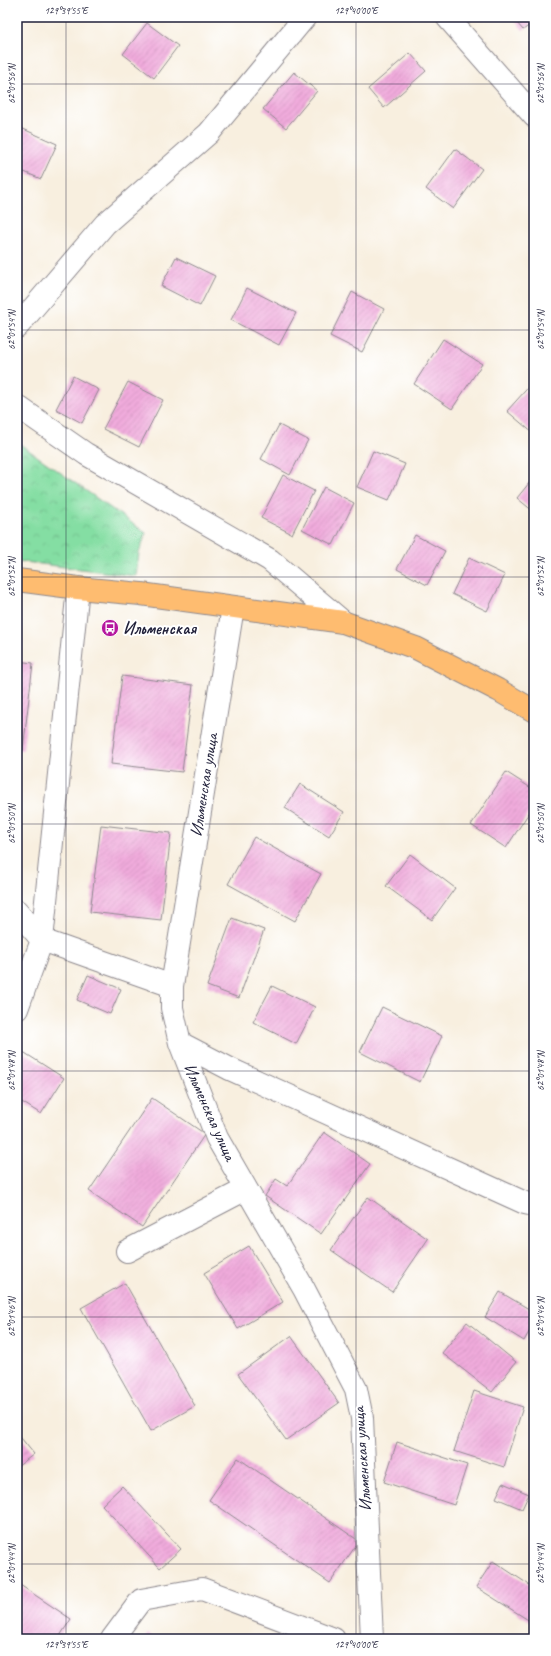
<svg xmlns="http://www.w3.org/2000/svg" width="551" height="1656" viewBox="0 0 551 1656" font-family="Caveat,sans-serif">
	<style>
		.park { fill: url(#park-crowns); stroke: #53806f }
		.building { fill: url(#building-hatch) }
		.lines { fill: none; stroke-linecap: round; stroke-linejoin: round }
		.minor-casing { stroke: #8d888d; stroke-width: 24 }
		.major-casing { stroke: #8d888d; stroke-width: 24 }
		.minor { stroke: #fff; stroke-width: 22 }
		.major { stroke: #febc70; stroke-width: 22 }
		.ticks { fill: none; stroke: #22223b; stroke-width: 1; stroke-opacity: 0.45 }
		.labels { text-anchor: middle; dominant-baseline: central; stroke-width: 4; stroke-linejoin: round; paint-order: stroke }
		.poi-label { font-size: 17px; font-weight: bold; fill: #22223b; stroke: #fff; text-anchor: start }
		.street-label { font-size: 17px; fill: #22223b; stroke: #fff }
		.neatline { fill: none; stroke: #22223b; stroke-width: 1.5 }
		.ticks-label { font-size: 10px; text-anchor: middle; fill: #22223b }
	</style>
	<defs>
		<pattern id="park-crowns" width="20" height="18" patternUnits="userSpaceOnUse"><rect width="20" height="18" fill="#84dea3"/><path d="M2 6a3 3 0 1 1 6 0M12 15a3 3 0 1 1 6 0" fill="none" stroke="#72be8d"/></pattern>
		<pattern id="building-hatch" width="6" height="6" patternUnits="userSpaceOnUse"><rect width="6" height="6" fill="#f0abdc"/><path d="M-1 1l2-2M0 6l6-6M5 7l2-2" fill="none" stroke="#ce93be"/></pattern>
	</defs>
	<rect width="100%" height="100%" fill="#fff"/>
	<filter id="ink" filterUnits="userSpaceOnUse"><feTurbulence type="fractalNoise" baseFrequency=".025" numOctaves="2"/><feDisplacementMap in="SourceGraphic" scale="8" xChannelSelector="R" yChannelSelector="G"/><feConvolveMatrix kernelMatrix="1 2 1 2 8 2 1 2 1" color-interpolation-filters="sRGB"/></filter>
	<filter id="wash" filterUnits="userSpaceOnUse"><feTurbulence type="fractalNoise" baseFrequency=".012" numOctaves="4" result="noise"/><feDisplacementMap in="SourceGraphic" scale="16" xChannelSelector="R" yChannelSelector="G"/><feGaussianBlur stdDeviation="0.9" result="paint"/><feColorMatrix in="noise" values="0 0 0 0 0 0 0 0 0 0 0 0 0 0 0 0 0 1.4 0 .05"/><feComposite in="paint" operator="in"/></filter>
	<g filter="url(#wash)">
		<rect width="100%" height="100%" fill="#f8efdf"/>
		<path class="park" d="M17 442 146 533 139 553 136 576 17 561Z"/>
		<g id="blocks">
			<path class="building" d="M512 17H534V22L523 30Z
				M147 23 178 46 154 78 123 54Z
				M410 53 426 71 384 108 368 89Z
				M294 72 317 91 286 128 263 109Z
				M21 128 57 144 41 179 17 169V138Z
				M455 149 482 169 453 209 426 189Z
				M176 257 215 276 200 306 161 286Z
				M247 288 296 313 279 345 231 320Z
				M352 292 384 309 362 352 330 336Z
				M443 339 482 364 452 409 414 384Z
				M73 376 99 390 82 423 56 409Z
				M534 381V434L507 411Z
				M128 382 163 400 139 447 103 429Z
				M279 425 308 440 290 475 261 459Z
				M373 451 405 464 389 500 357 487Z
				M283 475 314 491 292 534 261 518Z
				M534 477V512L517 498Z
				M324 487 354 503 333 545 302 529Z
				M415 535 445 551 427 585 397 569Z
				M469 558 505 575 487 611 452 594Z
				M17 661 33 663 23 750H17Z
				M122 676 193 685 182 772 111 764Z
				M506 772 534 790V805L506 848 471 825Z
				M300 784 344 812 329 836 285 808Z
				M101 825 171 833 161 920 90 912Z
				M254 837 321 874 295 921 228 884Z
				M410 854 455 888 432 920 386 886Z
				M232 918 264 930 239 998 207 986Z
				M88 975 121 989 110 1014 77 1000Z
				M272 986 315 1007 296 1044 253 1022Z
				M382 1007 442 1036 420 1082 360 1052Z
				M17 1048 64 1078 41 1114 17 1099Z
				M152 1098 205 1134 142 1227 89 1191Z
				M324 1132 370 1164 321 1234 265 1196 276 1179 287 1186Z
				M368 1197 428 1239 392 1292 331 1250Z
				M249 1246 283 1302 238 1329 204 1273Z
				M125 1283 195 1406 151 1431 81 1308Z
				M500 1292 534 1312V1323L524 1341 485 1317Z
				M467 1322 516 1362 492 1392 442 1353Z
				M291 1336 339 1403 286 1440 238 1374Z
				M474 1391 523 1407 504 1467 454 1451Z
				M17 1433 34 1454 17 1467Z
				M397 1442 467 1465 454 1505 384 1482Z
				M238 1458 359 1541 330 1583 209 1500Z
				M503 1483 529 1494 522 1509 496 1498Z
				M122 1486 181 1549 160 1568 102 1505Z
				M493 1561 534 1588 533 1623 476 1587Z
				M17 1583 71 1619 58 1639H24L17 1634Z
				M148 1634 156 1639H144Z"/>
		</g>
	</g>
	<g filter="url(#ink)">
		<use href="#blocks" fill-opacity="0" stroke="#8d888d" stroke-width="1"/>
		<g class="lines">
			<defs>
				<path id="minor" d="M447 17 534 116
					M17 327 105 224 209 133 305 17
					M17 406 86 454 270 560 343 622
					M233 607 172 986V1008L180 1043 217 1138 304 1289 356 1389 362 1418 372 1639
					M17 911 42 940 172 986
					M17 1009 42 940 78 588
					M180 1043 230 1069 525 1203 534 1205
					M127 1251 246 1189
					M112 1639 141 1600 202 1589 334 1639"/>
				<path id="major" d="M17 580 78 588 141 594 343 622 416 648 498 690 534 711"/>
			</defs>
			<use href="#minor" class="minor-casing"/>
			<use href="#major" class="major-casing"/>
			<use href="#minor" class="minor"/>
			<use href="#major" class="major"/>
		</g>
	</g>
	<path class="ticks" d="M66 17V1639M356 17V1639M17 84H534M17 330H534M17 577H534M17 824H534M17 1071H534M17 1317H534M17 1564H534"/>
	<defs>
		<symbol id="bus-disc" viewBox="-11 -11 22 22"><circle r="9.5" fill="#b5179e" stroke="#fff"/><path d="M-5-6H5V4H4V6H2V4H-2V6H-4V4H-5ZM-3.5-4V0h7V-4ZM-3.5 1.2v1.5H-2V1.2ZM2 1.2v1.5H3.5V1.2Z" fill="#fff"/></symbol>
	</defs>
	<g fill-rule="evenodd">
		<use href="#bus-disc" x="100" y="618" width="20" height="20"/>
	</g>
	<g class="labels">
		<g class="poi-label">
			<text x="123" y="628">Ильменская</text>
		</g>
		<g class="street-label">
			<text transform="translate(204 785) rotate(-81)">Ильменская улица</text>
			<text transform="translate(210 1112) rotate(66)">Ильменская улица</text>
			<text transform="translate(362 1459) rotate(-94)">Ильменская улица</text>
		</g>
	</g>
	<rect width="551" height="1656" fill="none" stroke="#fff" stroke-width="44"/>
	<rect x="22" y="22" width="507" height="1612" class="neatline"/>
	<g class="ticks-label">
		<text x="66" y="14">129°39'55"E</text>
		<text x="356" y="14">129°40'00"E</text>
		<text transform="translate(11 84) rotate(-90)" y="4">62°01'56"N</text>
		<text transform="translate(540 84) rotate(-90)" y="4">62°01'56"N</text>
		<text transform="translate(11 330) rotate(-90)" y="4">62°01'54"N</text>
		<text transform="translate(540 330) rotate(-90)" y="4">62°01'54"N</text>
		<text transform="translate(11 577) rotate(-90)" y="4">62°01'52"N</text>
		<text transform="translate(540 577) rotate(-90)" y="4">62°01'52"N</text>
		<text transform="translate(11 824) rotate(-90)" y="4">62°01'50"N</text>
		<text transform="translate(540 824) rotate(-90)" y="4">62°01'50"N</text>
		<text transform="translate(11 1071) rotate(-90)" y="4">62°01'48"N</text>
		<text transform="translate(540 1071) rotate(-90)" y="4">62°01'48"N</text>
		<text transform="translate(11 1317) rotate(-90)" y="4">62°01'46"N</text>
		<text transform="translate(540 1317) rotate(-90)" y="4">62°01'46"N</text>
		<text transform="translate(11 1564) rotate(-90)" y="4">62°01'44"N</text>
		<text transform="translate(540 1564) rotate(-90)" y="4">62°01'44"N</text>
		<text x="66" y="1648">129°39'55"E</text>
		<text x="356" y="1648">129°40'00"E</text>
	</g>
</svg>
